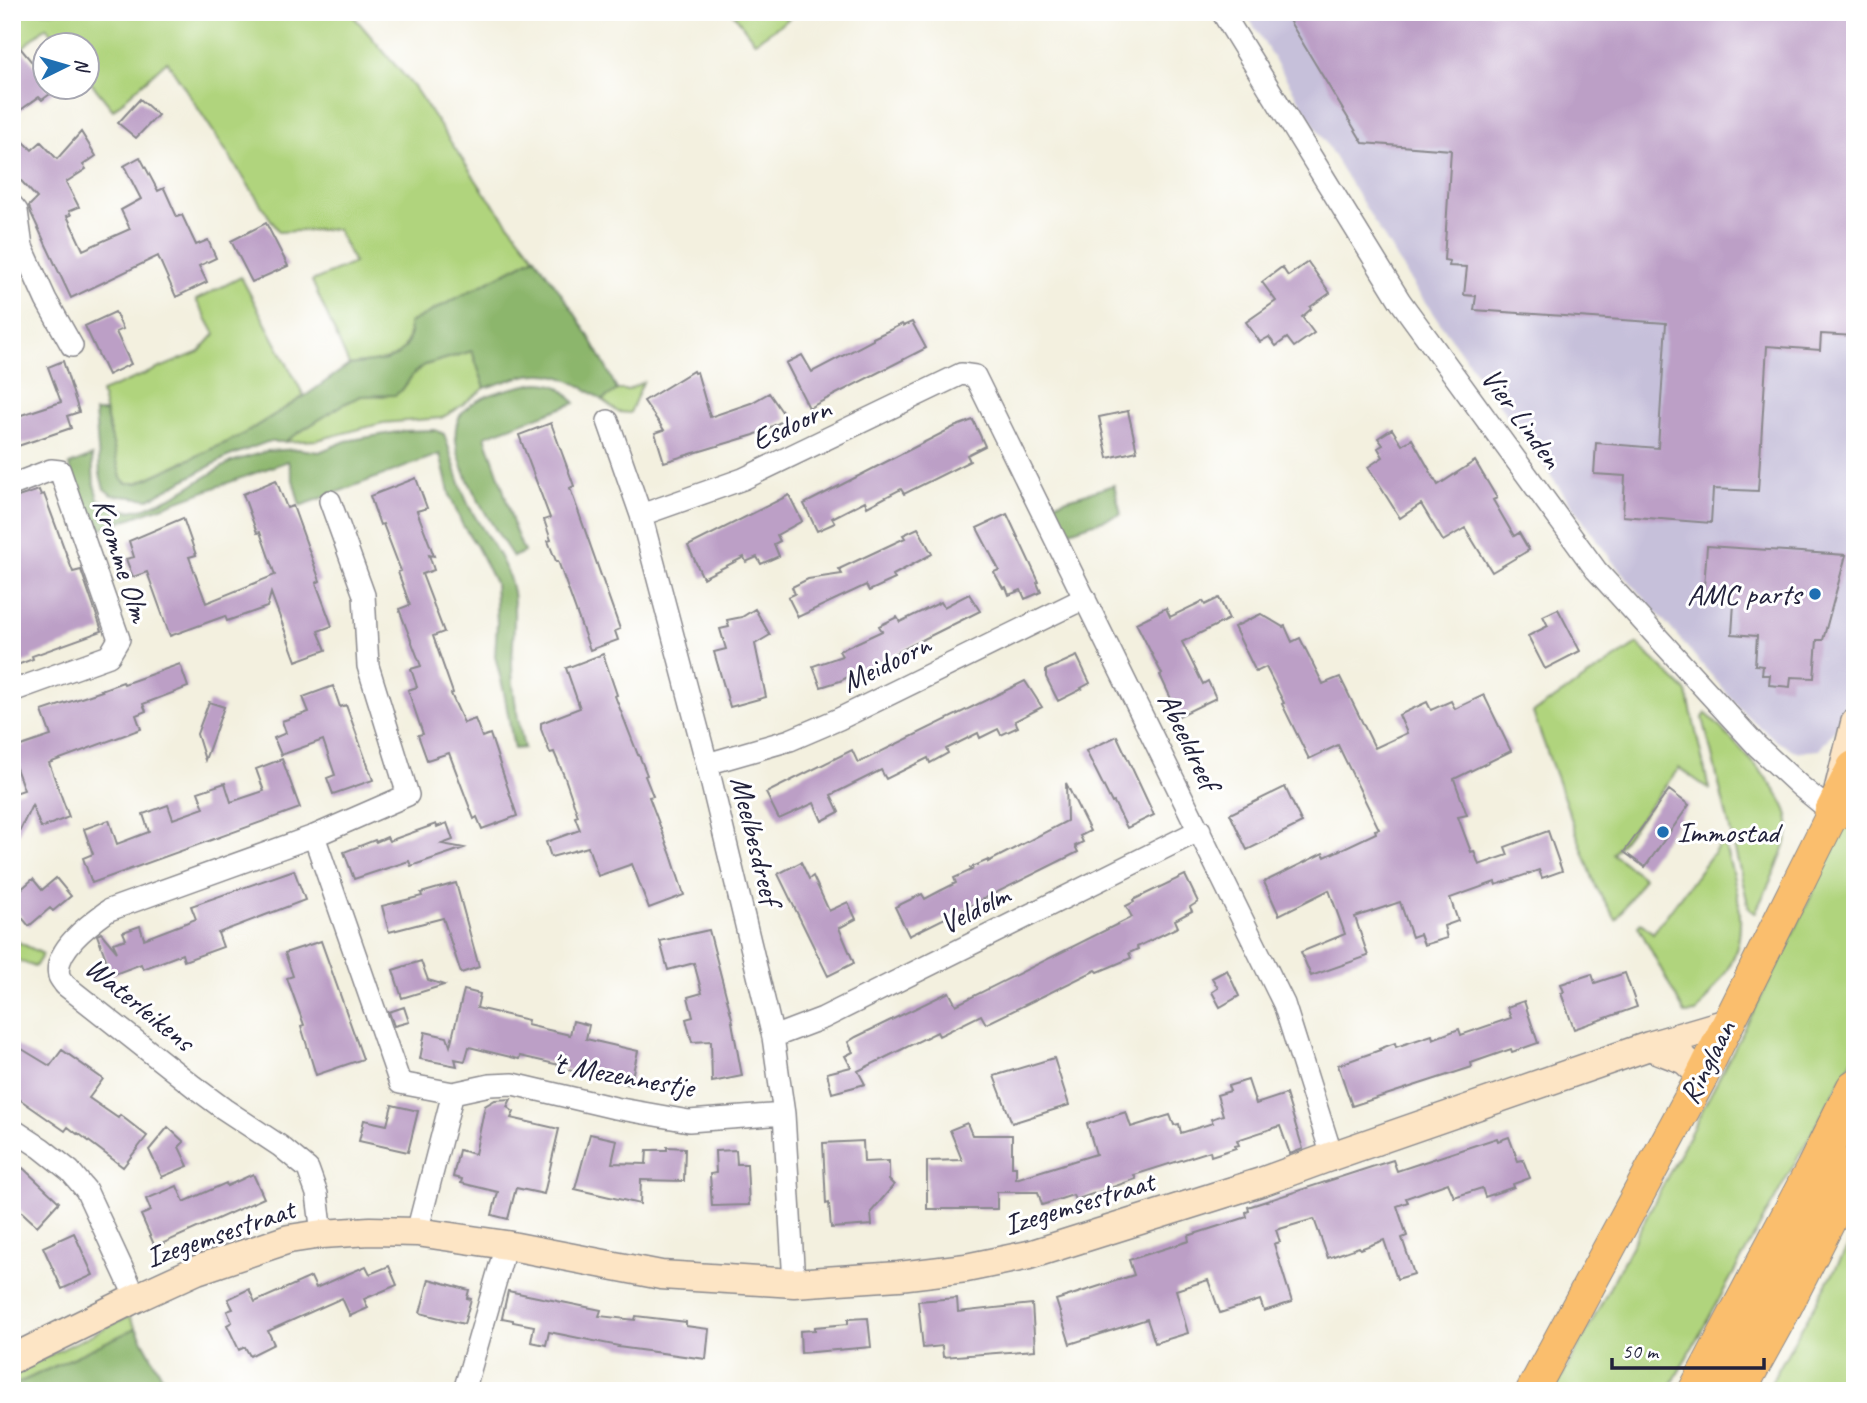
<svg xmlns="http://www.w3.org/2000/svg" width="1867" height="1403" viewBox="0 0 1867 1403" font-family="Caveat,sans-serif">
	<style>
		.industrial { fill: #c6c0da }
		.green { fill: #b0d47d; stroke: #697b5c; stroke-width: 2 }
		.forest { fill: #8cb66c; stroke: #576c54; stroke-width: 2 }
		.building { fill: #bc9fc6 }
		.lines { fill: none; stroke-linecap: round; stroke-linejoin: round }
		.street-casing { stroke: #8a898d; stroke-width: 24 }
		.secondary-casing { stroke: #8a898d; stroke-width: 31 }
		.primary-casing { stroke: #8a898d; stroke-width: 34 }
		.highway-casing { stroke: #8a898d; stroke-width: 39 }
		.street { stroke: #fff; stroke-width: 21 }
		.secondary { stroke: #fde5c5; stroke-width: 28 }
		.primary { stroke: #fabe6d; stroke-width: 32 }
		.highway { stroke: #fabe6d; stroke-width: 37 }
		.poi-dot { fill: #1f6fb2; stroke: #fff; stroke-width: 2.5 }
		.labels { text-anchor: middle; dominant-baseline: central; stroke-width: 6; stroke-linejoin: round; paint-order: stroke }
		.street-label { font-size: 30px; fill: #22223b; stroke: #fff }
		.poi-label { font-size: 30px; fill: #22223b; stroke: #fff; text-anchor: end }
	</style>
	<rect width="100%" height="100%" fill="#fff"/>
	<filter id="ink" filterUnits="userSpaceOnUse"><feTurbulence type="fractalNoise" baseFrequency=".0143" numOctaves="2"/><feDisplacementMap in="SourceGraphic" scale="14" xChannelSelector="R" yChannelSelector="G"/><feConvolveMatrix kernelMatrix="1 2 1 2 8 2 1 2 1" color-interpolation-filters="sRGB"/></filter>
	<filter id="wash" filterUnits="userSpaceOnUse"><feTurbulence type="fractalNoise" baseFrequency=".00686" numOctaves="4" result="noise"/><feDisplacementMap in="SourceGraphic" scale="28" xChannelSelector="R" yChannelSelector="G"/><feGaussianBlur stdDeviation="1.57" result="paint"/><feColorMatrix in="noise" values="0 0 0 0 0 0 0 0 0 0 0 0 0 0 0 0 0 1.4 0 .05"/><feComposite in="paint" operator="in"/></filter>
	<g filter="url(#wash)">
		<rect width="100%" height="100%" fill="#f3f0df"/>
		<path class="industrial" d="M1245 12H1855V674L1835 729 1819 750 1797 752 1778 742 1745 714 1613 562 1417 291Z"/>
		<path class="green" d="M16 12H350L414 87 484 192 535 257 409 323C411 364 380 360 349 365L312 281 354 263 337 229 279 232 167 61 113 110 88 79V46L61 45 46 27 21 49 12 44V20Z
			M732 12H799L755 42Z
			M241 277 304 396 240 436 137 483H126L121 478 101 392 199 352 215 334 196 300Z
			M472 351 485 388 454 411 441 418 383 423 317 440 284 442 344 404 361 396 371 395 383 396 402 390 414 373 425 365Z
			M643 382 630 413 618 412 602 400 617 390H628Z
			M1637 644 1687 692 1709 789 1679 768 1613 854 1644 878 1616 920 1596 887 1533 713Z
			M1706 713C1728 737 1794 796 1789 828 1786 853 1766 890 1755 913L1749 908 1703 718Z
			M1855 804V1055L1668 1391H1554L1586 1333 1782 957Z
			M1723 840C1735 880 1752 929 1728 968 1719 984 1707 998 1696 1013L1685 1014 1638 926 1641 923 1653 933Z
			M12 939 43 954 35 967 12 958Z
			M1855 1234V1391H1766Z
			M129 1316 170 1391H12V1374Z"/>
		<path class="forest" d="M535 257C568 302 594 339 617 390L602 400C585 388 562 373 540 374 521 374 502 383 485 388L472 351 425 365 414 373 402 390 395 395 361 396 344 404 284 442H267L227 457 149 499 112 495 104 489 100 474 95 412H105L121 478 126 483H138L240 436 308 394 349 365 386 360 398 355 406 346 410 336 409 323Z
			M537 383C558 383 562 388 575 403L485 436 502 485 515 530 524 552 513 557C494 527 440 450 460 416 472 395 516 387 537 383Z
			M435 430 444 434C453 458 458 483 469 506 484 535 507 559 513 592 516 615 513 639 512 662 512 691 518 719 524 748L514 749 504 692 495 656 497 623 495 583 477 547 462 524 450 496 440 454 300 506 288 461 95 531 69 465 92 456 94 484 98 499 117 508 129 511 146 508 177 494 231 462 267 451 299 449 319 452 346 441 403 431Z
			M1114 485 1121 514 1064 533 1051 504Z
			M136 1328 170 1391H12V1386Z"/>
		<g id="blocks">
			<path class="building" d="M1284 12H1855V336L1821 334 1820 350 1767 346 1758 491 1713 489 1711 523 1623 516 1625 476 1594 474 1596 443 1658 448 1666 323 1474 310 1476 296 1464 295 1467 267 1449 266 1450 261 1444 260 1451 150 1363 143Z
				M12 38 46 79V88H52L54 91 42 100 39 97 12 116Z
				M140 99 158 115 136 138 118 123Z
				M12 130 32 150 41 142 57 159 81 132 96 156 83 165 86 169 66 182 79 207 69 211 71 215 67 216 83 250 130 229 121 210 141 199 124 166 140 157 158 191 164 188 177 217 182 215 196 245 208 240 216 258 199 266 207 282 176 297 158 256 71 298 31 213 29 206 37 198 12 171Z
				M266 223 288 266 252 282 231 241Z
				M1308 262 1330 293 1310 307 1311 309 1302 317 1314 333 1294 347 1287 338 1276 346 1269 337 1260 342 1246 322 1276 301 1262 282 1282 267 1288 276Z
				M115 312 123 329 116 332 131 364 108 375 85 326Z
				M912 322 926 348 809 408 786 363 802 355 812 372 873 340V338L902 324 903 326Z
				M63 361 79 412 67 416 71 428 12 448V418L61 402 48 367Z
				M693 371 694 373 697 372 710 417 751 403 769 393 787 419 754 435 664 462 655 433 664 430 644 401Z
				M1128 411 1137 451 1108 458 1099 417Z
				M973 420 985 446 967 455 970 461 904 494 901 489 867 507 865 501 832 518 835 523 817 531 804 504 954 427Z
				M551 423 574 486 570 488 620 629 615 631 618 640 590 650 558 561H556L548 541 551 540 544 520 550 518 519 435Z
				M1392 429 1402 445 1412 439 1438 485 1475 461 1497 498 1493 500 1514 536 1519 533 1529 550 1492 572 1465 528 1443 541 1421 504 1400 518 1368 467 1383 457 1378 448 1383 445 1378 438Z
				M416 478 427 508 417 511 434 556 429 555 434 570 422 574 444 632 433 636 453 693 451 694 464 723 475 719 482 737 490 734 517 816 482 829 477 817 474 819 449 753 427 760 418 735 423 734 408 690 417 687 411 669 421 666 399 609 410 605 398 572 401 571 383 524 380 525 370 496Z
				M276 480 287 508 293 506 320 581 316 583 332 626 318 631 326 650 296 661 271 593 267 607 227 621 225 616 170 636 147 572 133 577 126 559 134 557 129 541 183 518 196 555 189 557 206 603 275 575 260 532 257 533 243 494Z
				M39 490 41 495 44 494 73 572 81 570 102 631 32 656 33 659 12 667V499Z
				M789 495 802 521 777 535 780 541 774 544 779 556 761 564 757 557 746 562 744 557 703 578 688 546Z
				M1007 514 1039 582 1037 583 1041 592 1025 599 1021 590 1009 595 1006 587 1003 588 994 572 999 570 977 528Z
				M918 528 932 554 893 575 895 579 869 591 866 585 798 617 788 597 795 594 792 587 808 579 842 574 839 569 905 538 903 535Z
				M1707 546 1846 555 1823 640H1817L1814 678 1791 677 1790 687 1769 685 1770 675H1762L1763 666 1755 665 1757 636 1732 634 1734 603 1703 601Z
				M969 594 980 611 840 681 821 687 813 666 842 656 839 651 882 631 879 626 897 617 900 622 941 602 944 607Z
				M1219 598 1229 619 1182 642 1203 684 1208 681 1216 698 1179 716 1160 675 1162 674 1136 623 1166 608 1170 617 1203 601 1205 605Z
				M755 609 770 635 755 644 766 697 730 707 714 652 726 649 720 629 729 627 727 620 742 617Z
				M1558 609 1580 651 1545 669 1528 636 1548 626 1543 616Z
				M1261 614 1283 627 1285 626 1292 642 1300 638 1323 684 1340 677 1375 748 1407 733 1399 715 1427 702 1431 710 1451 701 1455 709 1484 695 1511 751 1454 779 1467 815 1458 817 1471 852 1474 851 1479 865 1508 855 1505 847 1548 831 1562 871 1542 878 1539 870 1496 885 1495 882 1450 898 1458 921 1444 926 1447 938 1424 945 1420 934 1412 937 1400 902 1355 917 1368 956 1311 976 1301 952 1345 934 1329 890 1279 915 1264 882 1323 853 1325 857 1376 833 1375 830 1379 829 1338 745 1309 759 1282 704 1284 703 1266 667 1256 672 1234 627Z
				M603 654 617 695 615 696 638 755H639L647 775 645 776 653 796 649 797 671 855 684 895 649 908 632 864 598 876 588 847 551 857 546 842 580 830 575 817 578 816 565 778 554 752 550 753 541 729V723L580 708 566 668Z
				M1077 656 1090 683 1081 688 1082 689 1058 701 1046 677V670Z
				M180 664 188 687 143 704 146 711 136 715 141 729 49 763 69 817 41 828 32 805 12 847V794L24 790 12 757V749L51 736 42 711 102 691 101 690 123 682 124 684Z
				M1025 681 1042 707 1015 721 1018 727 1001 735 998 729 980 738 978 733 946 749 948 753 930 763 928 758 886 779 881 770 831 795 839 812 822 821 814 803 779 819 766 793 852 750 858 763Z
				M333 686 340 707 346 705 373 780 333 794 327 778 335 775 323 740 281 755 274 738 286 733 282 721 309 712 303 697Z
				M209 702 224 707 205 760 197 734Z
				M1117 736 1154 815 1127 828 1114 802 1112 803 1086 751Z
				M282 759 300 808 92 883 83 858 93 854 84 829 109 820 117 844 149 832 143 814 168 805 173 819 204 808 198 792 225 783 231 802 264 791 256 769Z
				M1066 783 1090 831 1080 836 1083 842 1075 846 1078 852 909 936 895 907 922 894 925 899 940 891 956 883 954 878 972 870 970 868 988 860V862L1067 821Z
				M1285 787 1302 823 1247 850 1230 814Z
				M1669 790 1689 805 1645 867 1624 852Z
				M447 823 453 840 442 844 464 848 411 866 409 861 354 879 344 852 375 840 376 842 387 837 389 841 436 824 437 827Z
				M801 862 809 879 813 876 829 911 848 902 856 919 839 928 854 963 828 976 778 874Z
				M294 870 305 900 218 933 223 947 184 961 182 954 143 969 141 964 112 975 97 935 101 933 117 952 113 943 126 939 123 932 140 926 144 939 196 919 191 906Z
				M1185 875 1198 902 1190 907 1192 911 1175 920 1178 927 1137 947 1138 949 1129 953 1131 958 1098 972 1096 970 986 1024 981 1015 939 1036 937 1032 858 1071 865 1084 832 1093 827 1073 851 1067 845 1056 853 1052 848 1042 856 1037 949 992 956 1005 1132 917 1126 906 1134 902 1133 900Z
				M56 878 71 896 53 911 50 908 29 926 12 906V897L33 879 42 890Z
				M456 883 479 967 461 973 443 918 389 932 382 906 422 896 421 893Z
				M709 930 733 1022H732L742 1076 712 1082 711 1041 692 1042 686 1019 693 1017 688 997 702 993 694 963 668 970 660 941Z
				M321 941 363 1059 316 1075 301 1026 304 1025 287 978 293 976 285 953Z
				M421 961 428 980 444 985 402 998 393 970Z
				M1227 970 1239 996 1220 1007 1212 992 1218 988 1212 978Z
				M1625 973 1637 1007 1574 1029 1561 993 1564 992 1561 984 1592 974 1595 983Z
				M464 990 480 994 477 1008 528 1020 527 1025 570 1035 573 1021 589 1025 586 1039 638 1051 630 1085 564 1069V1066L520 1056 519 1059 469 1047 465 1061 455 1059 457 1066 420 1059 425 1032 447 1037 450 1046Z
				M1524 1001 1538 1043 1512 1052 1511 1049 1471 1063 1472 1067 1352 1106 1338 1065 1380 1050 1379 1049 1395 1043 1396 1047 1432 1035 1433 1039 1459 1029 1461 1035 1511 1018 1507 1007Z
				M404 1007 409 1022 394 1026 389 1012Z
				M12 1043 50 1066 62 1050 103 1079 89 1098 118 1118 120 1115 147 1136 123 1167 78 1133 77 1134 68 1127 65 1131 12 1094Z
				M1054 1058 1069 1105 1012 1123 994 1076Z
				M1248 1080 1256 1104 1286 1094 1303 1149 1290 1154 1280 1126 1237 1140 1239 1145 1235 1146 1236 1148 1211 1156 1210 1151 1134 1175 1136 1179 1075 1200 1073 1195 1042 1205 1038 1192H997V1209H927V1161L962 1160 950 1130 967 1123 972 1135H1012V1167H1016V1179L1096 1154 1087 1124 1126 1112 1131 1127 1170 1115 1174 1125 1179 1124 1181 1133 1213 1123 1211 1119 1223 1115 1217 1095 1230 1091 1228 1086Z
				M511 1099 507 1107 514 1112 511 1118 559 1129 544 1194 516 1188 508 1219 492 1215 498 1192 461 1183 462 1179 453 1177 459 1150 475 1154 485 1106 495 1100Z
				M392 1105 418 1111 408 1152 359 1141 364 1120 387 1125Z
				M168 1127 184 1142 179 1147 188 1166 162 1177 149 1150Z
				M590 1134 617 1140 612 1163 646 1164 647 1150H667V1147L685 1148 684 1181 641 1180 640 1204 575 1189Z
				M1509 1137 1518 1161 1523 1160 1530 1178 1513 1184 1514 1187 1485 1197 1482 1188 1454 1197 1448 1183 1406 1198 1408 1202 1397 1206 1407 1236 1402 1238 1414 1274 1397 1279 1384 1240 1360 1249 1359 1247 1328 1258 1314 1219 1276 1230 1280 1242 1274 1244 1292 1302 1264 1311 1260 1300 1220 1313 1208 1280 1176 1290 1188 1333 1155 1343 1147 1319 1070 1344 1056 1300 1134 1275 1129 1260 1189 1241 1188 1236 1247 1217 1246 1212 1249 1211 1248 1207 1393 1160 1397 1171 1497 1138 1498 1141Z
				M863 1141 864 1162 889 1161V1180L894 1185 871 1212 872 1225 831 1228 829 1203 826 1204 823 1143Z
				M736 1150 737 1164H747L749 1205 712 1206 710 1174 716 1173 715 1151Z
				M23 1168 59 1202 37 1226 12 1203V1179Z
				M253 1174 264 1198 155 1247 141 1215 151 1211 146 1199 177 1186 184 1202 226 1183 227 1186Z
				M74 1233 93 1275 62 1289 43 1247Z
				M366 1266 370 1274 389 1266 397 1285 364 1299 368 1308 350 1316 342 1298 268 1331 274 1344 250 1356 245 1347 239 1350 227 1325 232 1322 227 1311 233 1309 228 1299 249 1289 255 1302 311 1277 316 1288Z
				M429 1279 469 1290 467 1298 471 1299 464 1324 420 1313Z
				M508 1291 601 1310 599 1316 635 1320 636 1316 686 1322V1326L709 1329 706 1359 618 1347 619 1346 549 1332 546 1345 531 1342 534 1326 513 1322V1320L502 1318Z
				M957 1298 958 1312 1032 1304 1035 1350 943 1357 942 1346 923 1348 918 1301Z
				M868 1318 871 1347 801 1353 800 1331 815 1330V1327L848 1324V1319Z"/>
		</g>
	</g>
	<g filter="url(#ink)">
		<use href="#blocks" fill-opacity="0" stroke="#8a898d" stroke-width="2"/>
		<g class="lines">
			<defs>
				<path id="street" d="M1222 12 1400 301 1596 570 1757 746 1800 786 1833 813
					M12 205 17 211 22 247 46 300 72 346
					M608 421 641 515 707 764 773 1037 784 1114 794 1283
					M12 485 51 470 60 471 119 639 109 656 12 691
					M330 501 364 595 368 666 408 795 314 836 400 1083 453 1093 490 1085 513 1084 615 1108 689 1121 784 1114
					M641 515 743 479 961 374 975 376 1284 1004 1332 1156
					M707 764 790 740 839 719 1085 598
					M314 836 109 910C91 923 53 950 59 976 60 979 63 982 65 985L193 1086 224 1109 280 1146 308 1169 317 1194 322 1234
					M773 1037 823 1018 1200 830
					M12 1129 41 1148 70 1171 86 1190 136 1298
					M417 1232 453 1093
					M464 1391 506 1245"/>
				<path id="secondary" d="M1839 788 1855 723
					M1649 1046 1685 1060 1702 1076
					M12 1359 136 1298 197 1270 289 1239 322 1234 370 1231 417 1232 506 1245 661 1275 794 1283 899 1276 966 1268 1029 1255 1261 1182 1332 1156 1649 1046 1727 1023"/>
				<path id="primary" d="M1532 1391 1702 1076 1833 813"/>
				<path id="highway" d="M1833 813 1855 769
					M1697 1391 1814 1170 1855 1088
					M1737 1391 1781 1311 1855 1165"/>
			</defs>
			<use href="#street" class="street-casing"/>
			<use href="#secondary" class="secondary-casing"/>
			<use href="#primary" class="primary-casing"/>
			<use href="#highway" class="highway-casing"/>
			<use href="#street" class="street"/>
			<use href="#secondary" class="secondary"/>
			<use href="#primary" class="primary"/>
			<use href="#highway" class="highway"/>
		</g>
	</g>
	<g class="poi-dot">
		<circle cx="1815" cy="594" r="7"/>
		<circle cx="1663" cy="832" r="7"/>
	</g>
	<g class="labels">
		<g class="street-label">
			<text transform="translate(1522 418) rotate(54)">Vier Linden</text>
			<text transform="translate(791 424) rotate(-25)">Esdoorn</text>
			<text transform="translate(122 560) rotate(72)">Kromme Olm</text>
			<text transform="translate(886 663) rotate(-26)">Meidoorn</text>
			<text transform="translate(1189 741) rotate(64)">Abeeldreef</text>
			<text transform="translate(756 840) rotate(76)">Meelbesdreef</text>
			<text transform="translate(974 909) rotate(-27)">Veldolm</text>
			<text transform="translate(140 1004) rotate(39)">Waterleikens</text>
			<text transform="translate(1707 1062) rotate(-63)">Ringlaan</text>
			<text transform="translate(623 1075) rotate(10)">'t Mezennestje</text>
			<text transform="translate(1079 1203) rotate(-17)">Izegemsestraat</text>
			<text transform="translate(220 1233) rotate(-19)">Izegemsestraat</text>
		</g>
		<g class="poi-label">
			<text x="1801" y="594">AMC parts</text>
			<text x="1677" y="832" text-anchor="start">Immostad</text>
		</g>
	</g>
	<rect width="1867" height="1403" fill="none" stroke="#fff" stroke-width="42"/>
	<g transform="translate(66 66) rotate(85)"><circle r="33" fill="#ffffff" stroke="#a7a7b1" stroke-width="2"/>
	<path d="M0-5L12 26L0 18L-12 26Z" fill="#1f6fb2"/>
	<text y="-10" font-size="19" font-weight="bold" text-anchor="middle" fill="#22223b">N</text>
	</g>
	<path d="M1612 1358v10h152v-10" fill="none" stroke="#22223b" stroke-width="3.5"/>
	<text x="1622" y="1358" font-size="21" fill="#22223b" stroke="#ffffff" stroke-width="5" paint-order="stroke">50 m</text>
</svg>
